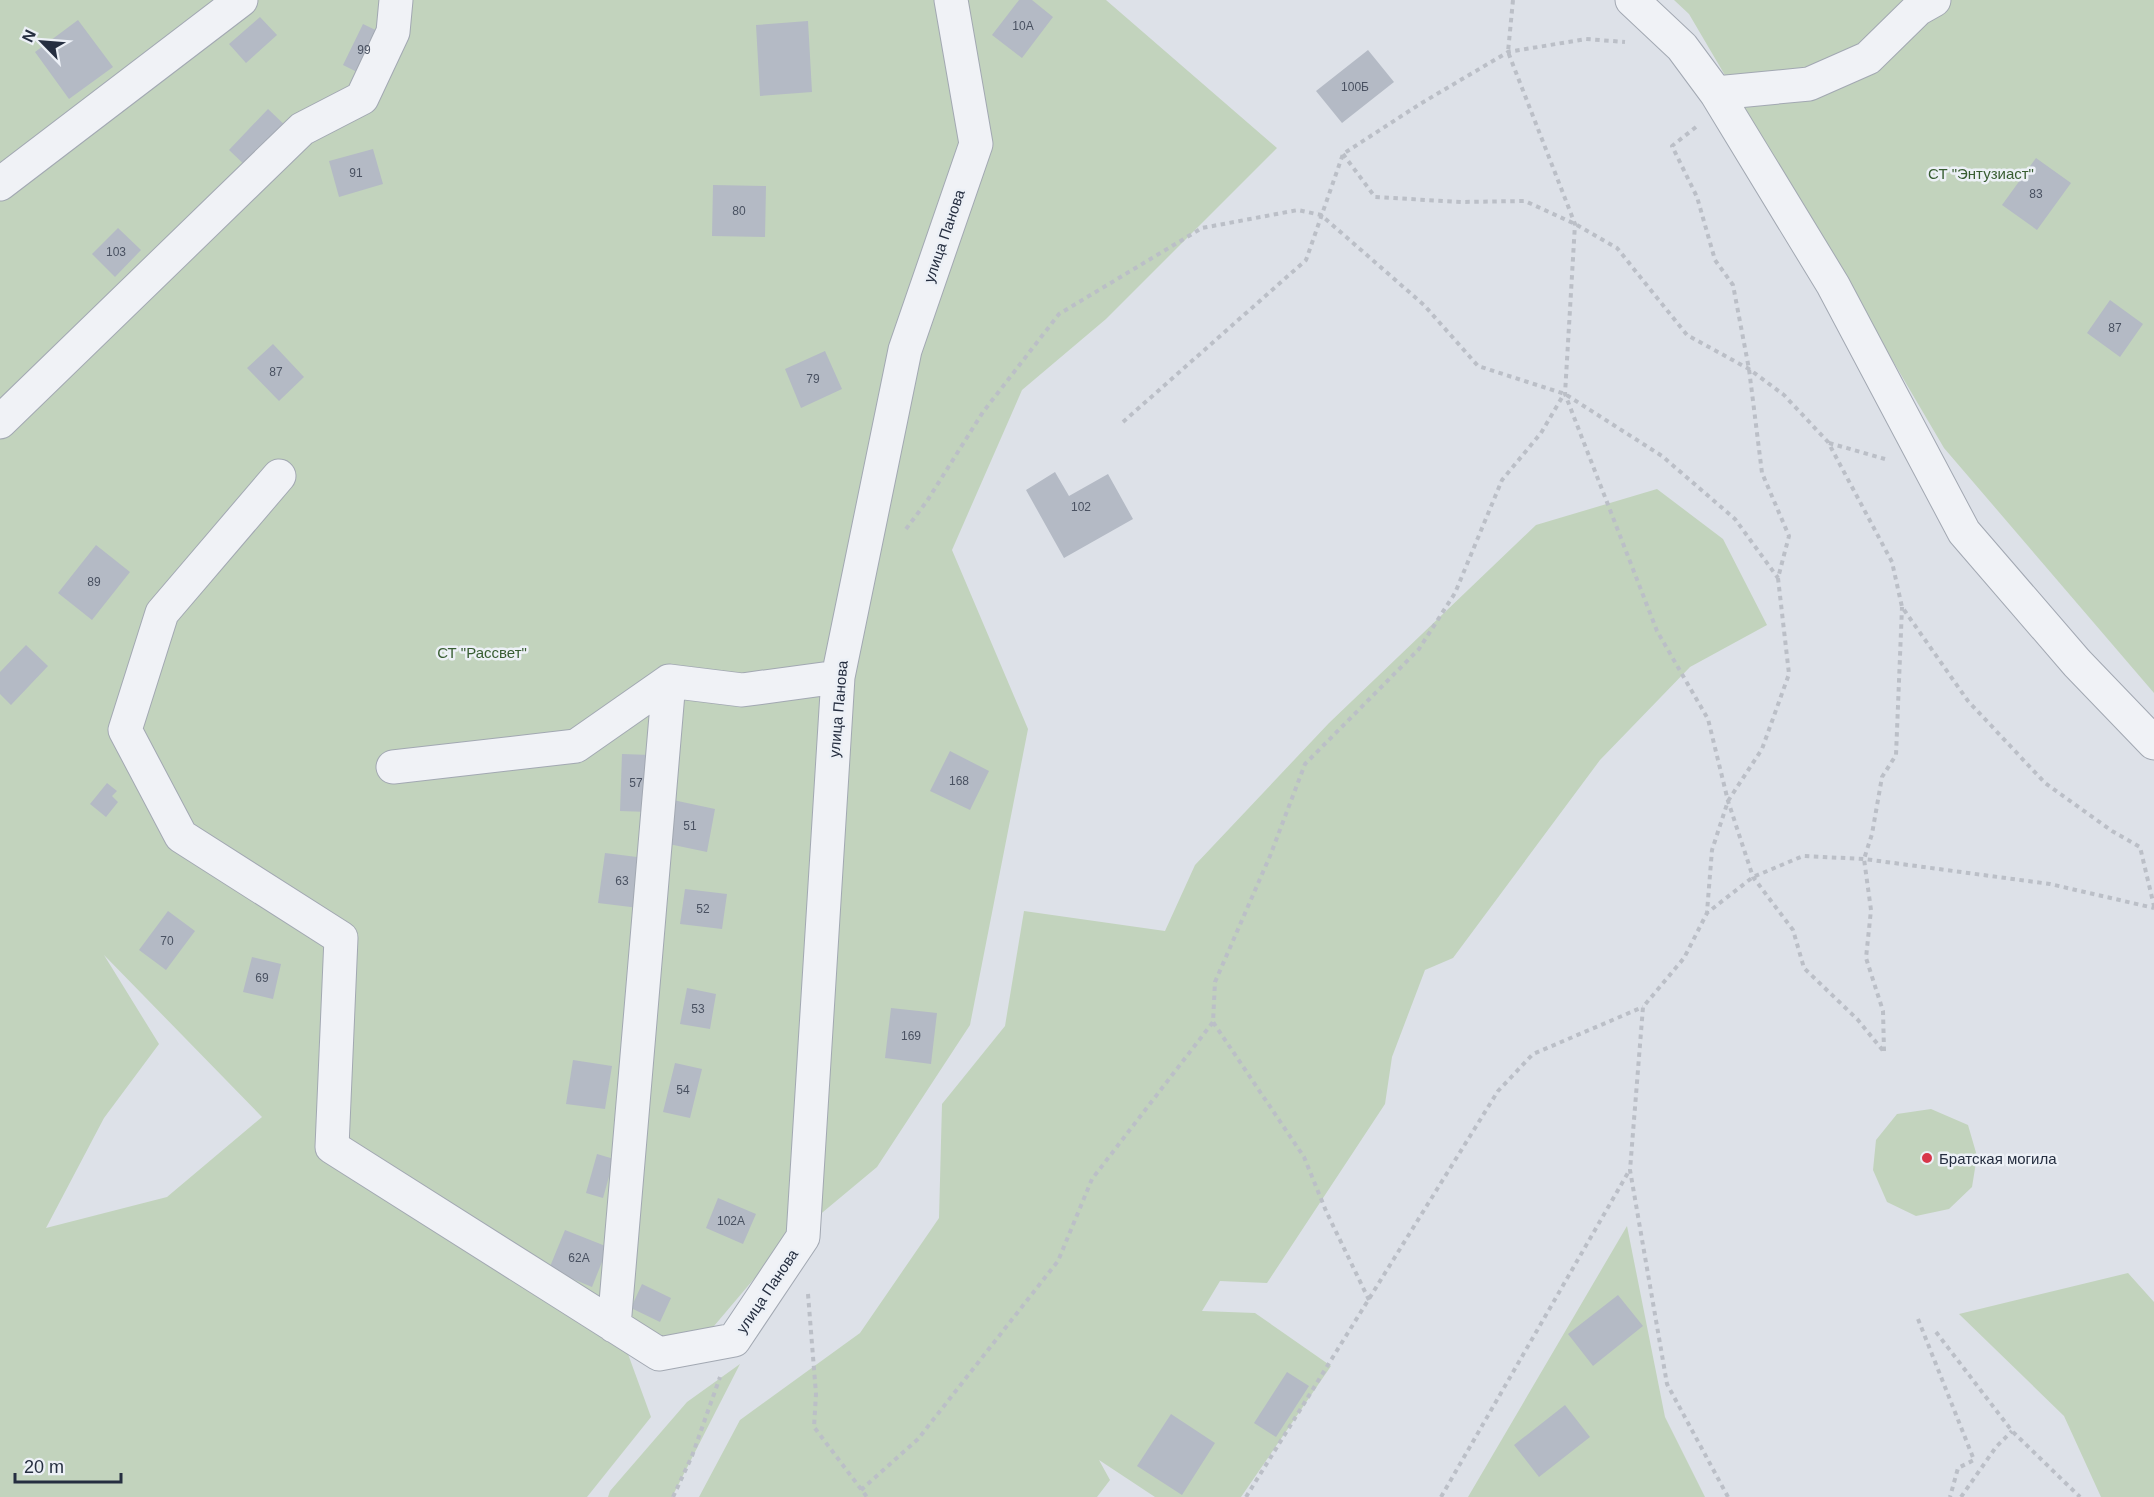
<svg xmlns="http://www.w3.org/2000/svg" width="2154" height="1497" viewBox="0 0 2154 1497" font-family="Arial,sans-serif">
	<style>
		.green { fill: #c2d3bd; fill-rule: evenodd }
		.building { fill: #b4bac5 }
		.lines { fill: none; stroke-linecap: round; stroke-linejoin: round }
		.street-casing { stroke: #a2a8b2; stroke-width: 35 }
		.path { stroke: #bbbfc7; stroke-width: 4; stroke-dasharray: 4.5 4.5; stroke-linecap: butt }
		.street { stroke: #f0f2f6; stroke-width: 33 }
		.poi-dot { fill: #d8374a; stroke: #ecf0f6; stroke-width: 2 }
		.labels { text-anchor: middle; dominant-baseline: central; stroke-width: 5; stroke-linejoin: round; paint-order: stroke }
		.number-label { font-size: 12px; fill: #495161 }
		.park-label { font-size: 15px; fill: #385d32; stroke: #ecf0f6 }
		.street-label { font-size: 15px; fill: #252e40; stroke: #ecf0f6 }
		.poi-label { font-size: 15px; fill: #252e40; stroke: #ecf0f6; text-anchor: start }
	</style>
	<rect width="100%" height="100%" fill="#dde1e8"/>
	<path class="green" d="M0 0H1106L1277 148 1106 319 1022 390 952 550 1028 729 970 1025 877 1167 781 1247 703 1339 628 1354 651 1417 587 1497H0ZM104 955 262 1117 167 1197 46 1228 104 1118 159 1044Z
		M1674 0H2154V693L1944 448 1689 14Z
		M1657 489 1723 539 1767 625 1690 667 1600 760 1453 958 1425 970 1392 1057 1385 1104 1267 1283 1220 1281 1202 1311 1255 1313 1331 1366 1241 1497H1155L1099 1460 1110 1480 1097 1497H699L740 1420 860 1333 939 1218 942 1104 1005 1026 1024 911 1165 931 1195 865 1329 723 1536 525Z
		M1931 1109 1968 1125 1977 1156 1972 1187 1949 1209 1916 1216 1887 1202 1873 1170 1876 1140 1897 1114Z
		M1627 1226 1665 1417 1705 1497H1468Z
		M2128 1273 2154 1302V1497H2101L2064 1416 1959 1314Z
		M740 1364 672 1497H608L610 1491 687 1402Z"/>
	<path class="building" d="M1019 0H1032L1053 17 1022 58 992 35Z
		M260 17 277 35 246 63 229 44Z
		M78 20 113 67 69 99 35 52Z
		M808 21 812 92 760 96 756 25Z
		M363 24 386 35 365 76 343 65Z
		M1368 50 1394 82 1342 123 1316 91Z
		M268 109 289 129 250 170 229 150Z
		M373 149 383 184 339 197 329 161Z
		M2036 158 2071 183 2037 230 2002 205Z
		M713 185 766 186 765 237 712 236Z
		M118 228 141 250 115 277 92 254Z
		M2110 300 2143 324 2120 357 2087 333Z
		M273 344 304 377 279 401 247 368Z
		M825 351 842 389 801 408 785 369Z
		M1055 472 1069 496 1108 474 1133 519 1064 558 1026 490Z
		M96 545 130 572 92 620 58 593Z
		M26 645 48 666 11 705 0 694V672Z
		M950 751 989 771 970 810 930 791Z
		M622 754 651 755 649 812 620 811Z
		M107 783 117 791 112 796 118 802 106 817 90 804Z
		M673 800 715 809 707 852 664 843Z
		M605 853 645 858 639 908 598 903Z
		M685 889 727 894 722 929 680 924Z
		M168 911 195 931 166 970 139 950Z
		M252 957 281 964 273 999 243 992Z
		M687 988 716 994 710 1029 680 1024Z
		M891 1008 937 1013 931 1064 885 1058Z
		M573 1060 612 1066 605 1109 566 1104Z
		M675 1063 702 1069 690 1118 663 1112Z
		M597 1154 614 1159 603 1198 586 1193Z
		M718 1198 756 1214 743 1244 706 1228Z
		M565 1230 608 1247 592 1287 549 1269Z
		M642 1284 671 1298 660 1322 631 1308Z
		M1618 1295 1643 1326 1593 1366 1568 1334Z
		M1287 1372 1309 1386 1276 1437 1254 1423Z
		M1565 1405 1590 1437 1539 1477 1514 1445Z
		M1171 1414 1215 1443 1182 1495 1137 1466Z"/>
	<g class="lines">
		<defs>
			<path id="street" d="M1632 0 1682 47 1716 93 1833 285 1964 532 2077 663 2154 743
				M1716 93 1809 84 1868 58 1918 9 1934 0
				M0 184 241 0
				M0 422 302 129 362 98 393 32 396 0
				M279 476 162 613 125 730 181 836 341 938 332 1147 659 1354 734 1340 803 1237 838 677 905 350 976 144 951 0
				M393 767 576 746 669 681
				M614 1326 669 681 742 690 838 677"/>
		</defs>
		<use href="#street" class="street-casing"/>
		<path class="path" d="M1513 0 1508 52 1575 224 1565 394 1657 631 1708 719 1728 801 1753 877 1793 930 1804 968 1858 1020 1884 1052
			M1696 127 1672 146 1697 197 1715 260 1733 285 1749 369 1762 473 1789 536 1778 578 1789 674 1762 749 1728 801 1712 850 1707 912
			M1343 154 1375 197 1461 202 1525 201 1575 224 1617 248 1687 335 1749 369 1784 395 1828 442 1892 562 1902 607 1968 701 2045 783 2112 831 2140 847 2154 906
			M1123 422 1306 260 1343 154 1420 104 1508 52 1586 39 1625 42
			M1829 443 1885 459
			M906 529 927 501 983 412 1059 314 1202 228 1298 210 1321 215 1424 305 1478 366 1565 394 1662 456 1735 519 1778 578
			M1884 1051 1883 1011 1866 958 1871 910 1864 859 1872 834 1882 777 1896 755 1902 607
			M808 1294 816 1394 814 1427 867 1497
			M1369 1300 1326 1211 1304 1157 1213 1022 1215 982 1270 856 1305 764 1419 649 1455 593 1502 480 1541 433 1564 394
			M1918 1319 1974 1460 1958 1468 1950 1497
			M1936 1332 2012 1431 2080 1497
			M861 1490 918 1439 1058 1261 1092 1179 1213 1022
			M673 1497 692 1456 720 1377
			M1246 1497 1498 1091 1533 1054 1643 1007
			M1441 1497 1629 1171
			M1728 1497 1667 1384 1630 1170 1643 1007 1684 958 1707 913 1753 877 1803 856 1864 859 2050 884 2154 908
			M1961 1497 1996 1447 2012 1431"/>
		<use href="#street" class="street"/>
	</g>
	<circle class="poi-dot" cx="1927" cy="1158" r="6"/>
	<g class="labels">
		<g class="number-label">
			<text x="1023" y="26">10А</text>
			<text x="364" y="50">99</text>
			<text x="1355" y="87">100Б</text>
			<text x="356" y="173">91</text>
			<text x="2036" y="194">83</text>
			<text x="739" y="211">80</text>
			<text x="116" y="252">103</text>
			<text x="2115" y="328">87</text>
			<text x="276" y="372">87</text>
			<text x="813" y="379">79</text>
			<text x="1081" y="507">102</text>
			<text x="94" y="582">89</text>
			<text x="959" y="781">168</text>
			<text x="636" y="783">57</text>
			<text x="690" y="826">51</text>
			<text x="622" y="881">63</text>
			<text x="703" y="909">52</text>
			<text x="167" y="941">70</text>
			<text x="262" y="978">69</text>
			<text x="698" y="1009">53</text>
			<text x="911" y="1036">169</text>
			<text x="683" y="1090">54</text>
			<text x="731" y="1221">102А</text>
			<text x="579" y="1258">62А</text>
		</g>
		<g class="park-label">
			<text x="1981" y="173">СТ "Энтузиаст"</text>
			<text x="482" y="652">СТ "Рассвет"</text>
		</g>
		<g class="street-label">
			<text transform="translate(944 236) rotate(-71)">улица Панова</text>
			<text transform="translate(838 709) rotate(-85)">улица Панова</text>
			<text transform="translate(767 1291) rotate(-56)">улица Панова</text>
		</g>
		<g class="poi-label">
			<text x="1939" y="1158">Братская могила</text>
		</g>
	</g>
	<g transform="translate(42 42) rotate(295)" stroke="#ecf0f6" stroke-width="4.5" paint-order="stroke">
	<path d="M0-4.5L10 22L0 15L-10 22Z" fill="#252e40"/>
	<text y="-9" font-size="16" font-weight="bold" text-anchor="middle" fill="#252e40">N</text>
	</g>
	<path d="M15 1473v9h106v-9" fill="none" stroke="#252e40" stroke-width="3"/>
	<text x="24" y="1473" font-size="18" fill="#252e40" stroke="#ecf0f6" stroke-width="4.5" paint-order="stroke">20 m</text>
</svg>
